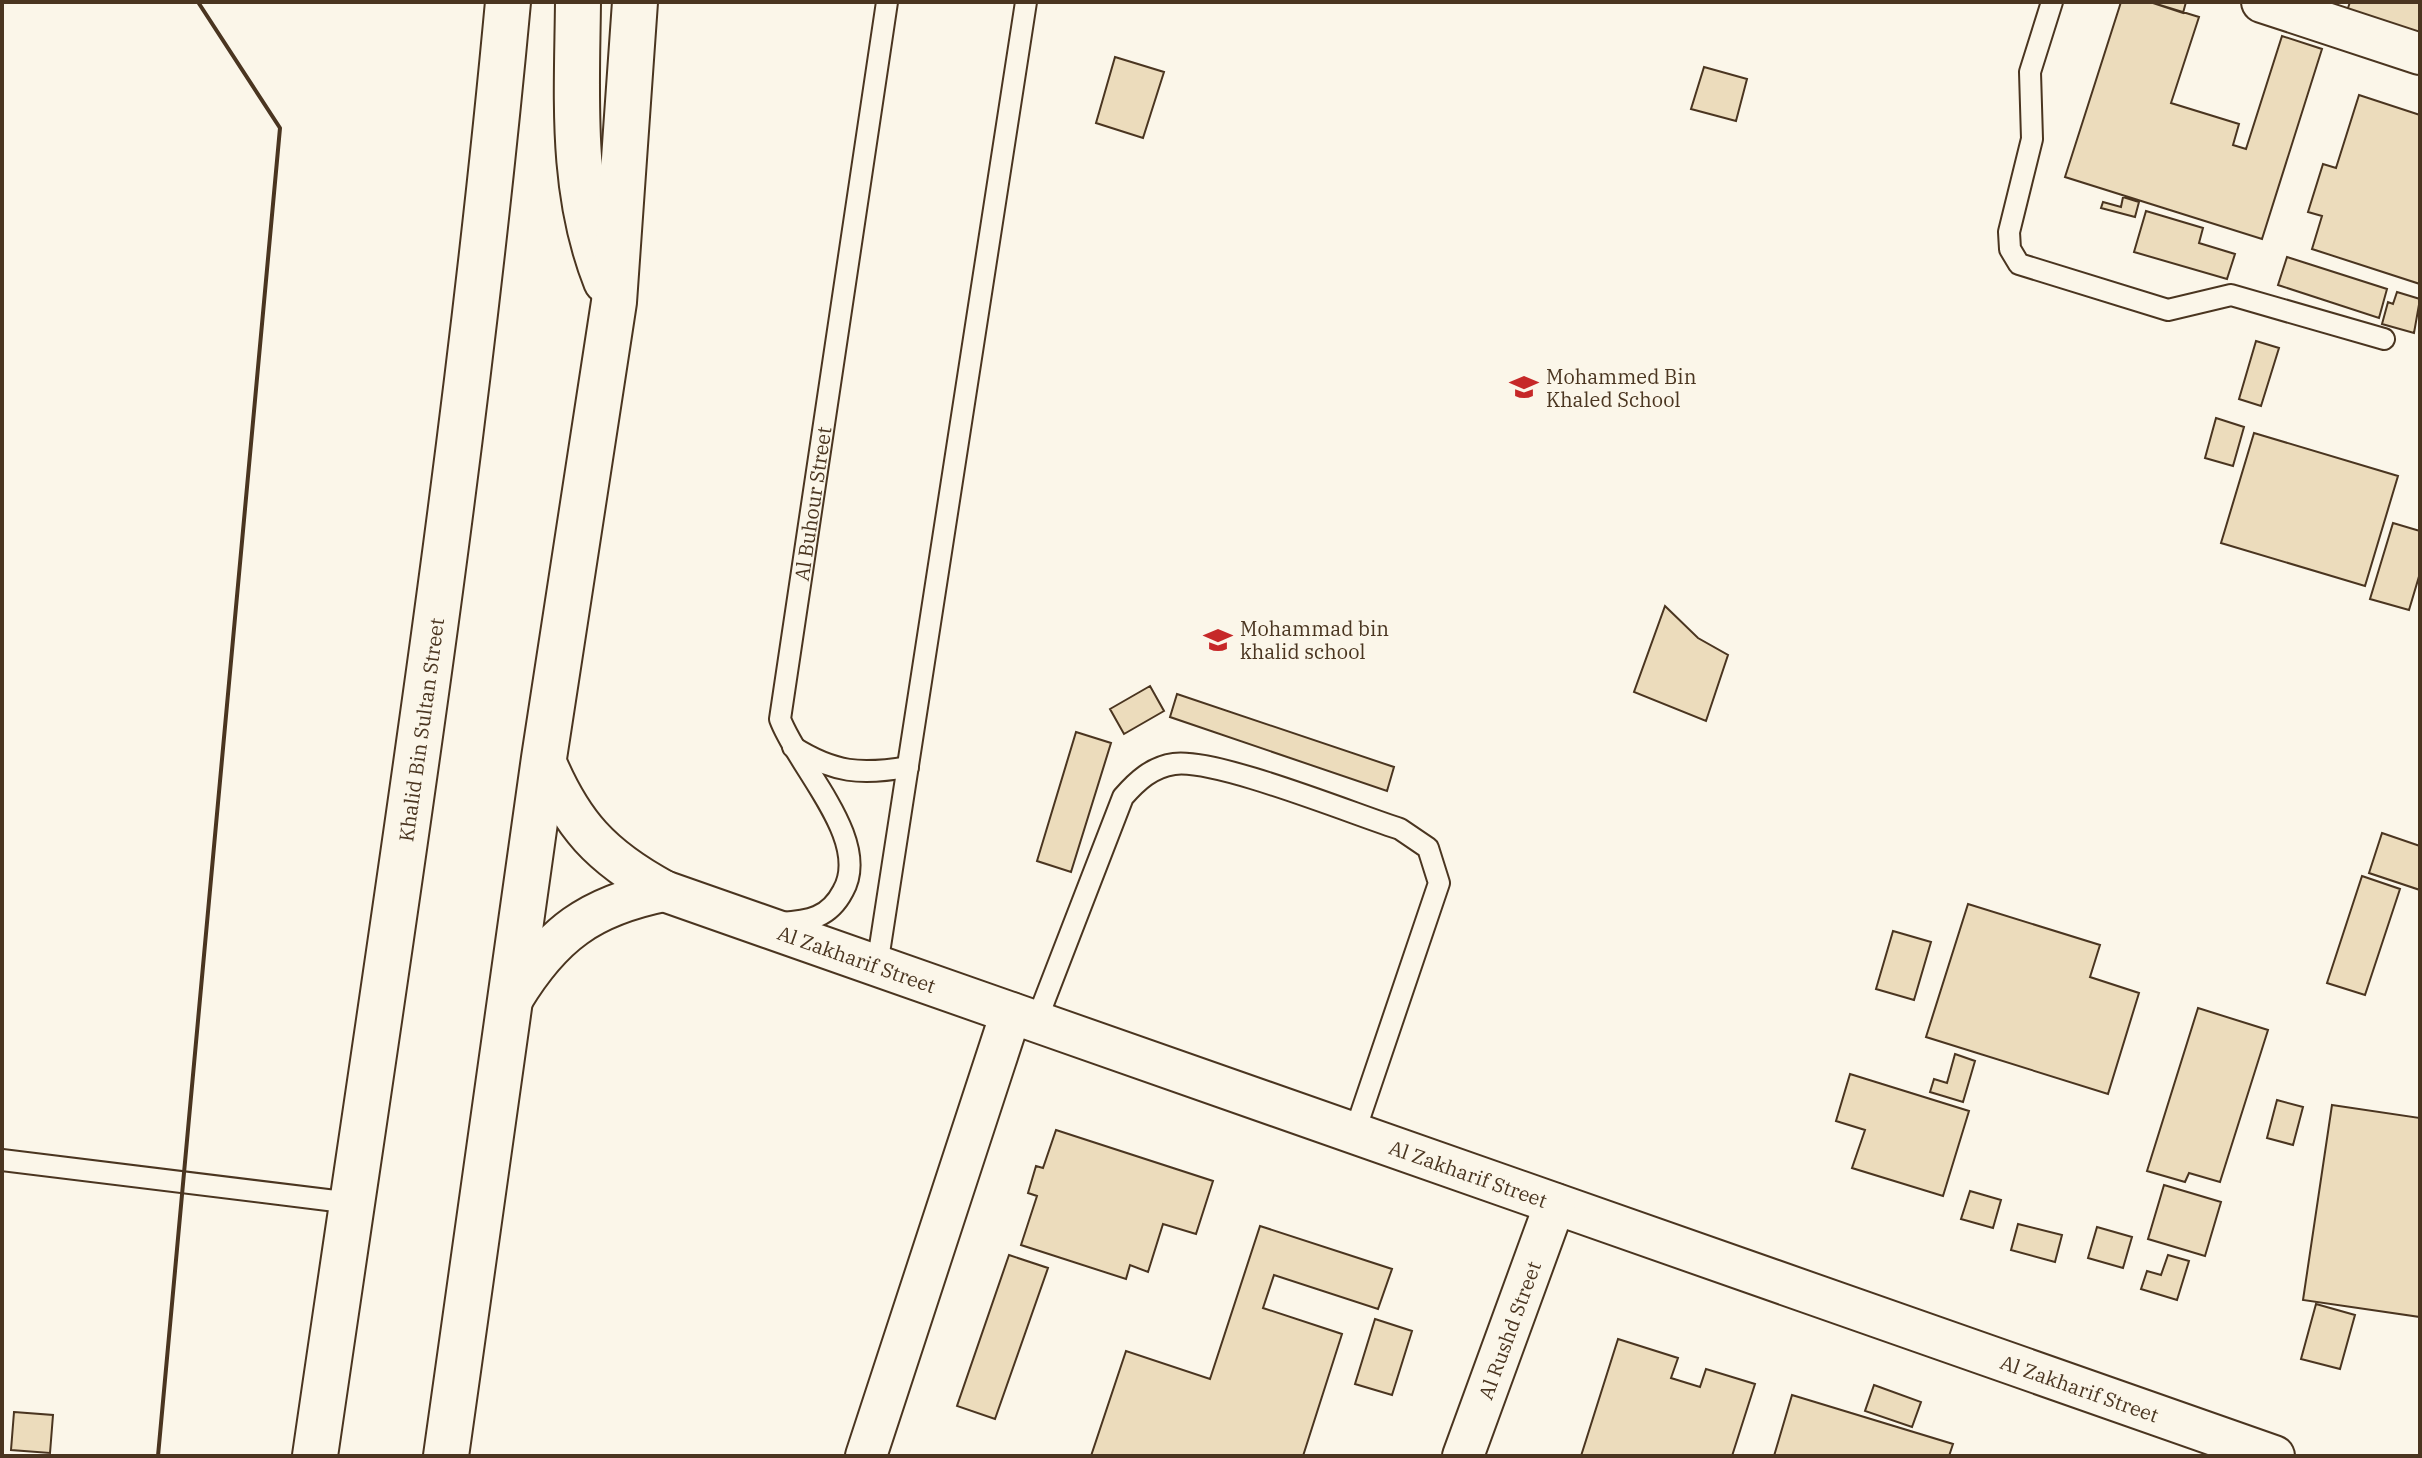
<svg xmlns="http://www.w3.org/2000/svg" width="2422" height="1458" viewBox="0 0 2422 1458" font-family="'IBM Plex Serif',serif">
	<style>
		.building { fill: #ecdcbc; stroke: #4a3520; stroke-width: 2 }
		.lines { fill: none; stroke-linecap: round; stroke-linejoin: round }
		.service-casing { stroke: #4a3520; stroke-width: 24 }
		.minor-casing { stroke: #4a3520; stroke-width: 44 }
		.primary-casing { stroke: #4a3520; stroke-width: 48 }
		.service { stroke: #fbf6e9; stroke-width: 20 }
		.minor { stroke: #fbf6e9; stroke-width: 40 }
		.primary { stroke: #fbf6e9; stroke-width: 44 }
		.wall { stroke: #4a3520; stroke-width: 4 }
		.labels { text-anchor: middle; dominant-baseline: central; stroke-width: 6; stroke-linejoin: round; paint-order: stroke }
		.poi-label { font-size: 20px; fill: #4a3520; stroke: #fbf6e9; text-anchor: start }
		.street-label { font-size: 20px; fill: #4a3520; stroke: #fbf6e9 }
	</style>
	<rect width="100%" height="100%" fill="#fbf6e9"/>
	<path class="building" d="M2121 2H2150L2199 17 2171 103 2239 124 2233 145 2246 149 2282 36 2322 49 2262 239 2065 177Z
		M2150 2H2186L2183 13Z
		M2350 2H2420V34L2347 11Z
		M1115 57 1164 72 1143 138 1096 123Z
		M1704 67 1747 79 1736 121 1691 109Z
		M2359 95 2420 115V284L2312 249 2322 216 2308 212 2323 164 2336 168Z
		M2123 197 2139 202 2135 217 2101 208 2103 202 2121 207Z
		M2146 211 2203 228 2199 243 2235 254 2227 279 2134 252Z
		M2287 257 2387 289 2379 318 2278 285Z
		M2397 292 2420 299 2414 333 2382 324 2388 302 2393 304Z
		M2256 341 2279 348 2261 406 2239 399Z
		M2216 418 2244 427 2233 466 2205 458Z
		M2254 433 2398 476 2365 586 2221 543Z
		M2393 523 2420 531V573L2409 610 2370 599Z
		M1665 606 1698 638 1728 655 1706 721 1634 692Z
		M1150 686 1164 711 1124 734 1110 709Z
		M1177 694 1394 767 1387 791 1170 717Z
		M1076 732 1111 743 1071 872 1037 861Z
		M2382 833 2420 846V890L2369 873Z
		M2362 876 2400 889 2365 995 2327 983Z
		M1968 904 2100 945 2090 977 2139 993 2108 1094 1926 1037Z
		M1893 931 1931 942 1914 1000 1876 989Z
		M2198 1008 2268 1030 2220 1182 2189 1173 2185 1182 2147 1171Z
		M1955 1054 1975 1061 1963 1102 1930 1092 1934 1079 1947 1083Z
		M1850 1074 1969 1111 1943 1196 1852 1168 1865 1130 1836 1121Z
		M2277 1100 2303 1107 2293 1145 2267 1138Z
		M2332 1105 2420 1118V1317L2303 1300Z
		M1056 1130 1213 1181 1196 1234 1163 1224 1148 1272 1130 1265 1126 1279 1021 1245 1037 1196 1028 1193 1036 1166 1043 1168Z
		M2164 1185 2221 1202 2205 1256 2148 1239Z
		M1970 1191 2001 1200 1993 1228 1961 1219Z
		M2018 1224 2062 1235 2055 1262 2011 1250Z
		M1260 1226 1392 1269 1378 1309 1274 1275 1263 1308 1342 1334 1303 1456H1091L1126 1351 1210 1379Z
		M2097 1227 2132 1237 2123 1268 2088 1258Z
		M1009 1255 1048 1268 995 1419 957 1406Z
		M2168 1255 2189 1261 2177 1300 2141 1289 2147 1271 2161 1275Z
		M2316 1304 2355 1315 2340 1369 2301 1359Z
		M1375 1319 1412 1331 1392 1395 1355 1384Z
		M1618 1339 1678 1358 1671 1378 1700 1387 1706 1369 1755 1384 1732 1456H1581Z
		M1874 1385 1921 1402 1912 1427 1865 1411Z
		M1792 1395 1953 1444 1949 1456H1774Z
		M14 1412 53 1415 50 1453 11 1450Z"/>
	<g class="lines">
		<defs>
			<g id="service">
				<path d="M2052 2 2030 72 2032 139 2009 232 2010 249 2019 264 2168 310 2231 295 2384 339"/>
				<path d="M793 747C834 773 861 775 908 767"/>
				<path id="s1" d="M781 923C809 921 829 918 843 891 872 840 798 768 780 719L887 2"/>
				<path d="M877 966 1026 2"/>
				<path d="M1036 1022 1123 797C1137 781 1152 767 1174 764 1216 758 1353 814 1400 829L1428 848 1439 883 1354 1134"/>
				<path d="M2 1160 352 1203"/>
			</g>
			<g id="minor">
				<path d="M2262 2 2420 54"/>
				<path id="s2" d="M544 758C571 824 601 857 664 891L2274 1456"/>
				<path d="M513 998C552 934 590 906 664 891"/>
				<path d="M866 1456 1011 1013"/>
				<path id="s3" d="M1463 1456 1555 1204"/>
			</g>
			<g id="primary">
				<path d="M578 2C577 98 570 190 606 281"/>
				<path id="s4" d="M315 1456C385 972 463 489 508 2"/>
				<path d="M446 1456 544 758 614 302 635 2"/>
			</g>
		</defs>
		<use href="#service" class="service-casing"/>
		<use href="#minor" class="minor-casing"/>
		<use href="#primary" class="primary-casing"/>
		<use href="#service" class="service"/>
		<use href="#minor" class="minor"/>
		<use href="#primary" class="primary"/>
		<path class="wall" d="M158 1456 280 128 198 2"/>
	</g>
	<defs>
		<symbol id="school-bare" viewBox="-9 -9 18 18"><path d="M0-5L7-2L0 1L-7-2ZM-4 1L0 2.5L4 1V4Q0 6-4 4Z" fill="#c62828" stroke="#fbf6e9" stroke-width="2.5" paint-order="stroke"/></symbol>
	</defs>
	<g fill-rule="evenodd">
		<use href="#school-bare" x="1504" y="367" width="40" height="40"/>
		<use href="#school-bare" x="1198" y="620" width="40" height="40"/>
	</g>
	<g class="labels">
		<g class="poi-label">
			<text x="1546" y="376">Mohammed Bin<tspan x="1546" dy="23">Khaled School</tspan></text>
			<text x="1240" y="628">Mohammad bin<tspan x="1240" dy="23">khalid school</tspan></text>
		</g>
		<g class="street-label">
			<text stroke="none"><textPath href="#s1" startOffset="482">Al Buhour Street</textPath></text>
			<text stroke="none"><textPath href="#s4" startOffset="734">Khalid Bin Sultan Street</textPath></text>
			<text stroke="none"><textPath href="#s2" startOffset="388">Al Zakharif Street</textPath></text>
			<text stroke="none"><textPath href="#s2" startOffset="1036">Al Zakharif Street</textPath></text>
			<text stroke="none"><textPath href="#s3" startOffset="134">Al Rushd Street</textPath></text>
			<text stroke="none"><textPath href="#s2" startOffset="1684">Al Zakharif Street</textPath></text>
		</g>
	</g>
	<rect width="2422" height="1458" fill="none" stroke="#4a3520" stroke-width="8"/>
</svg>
